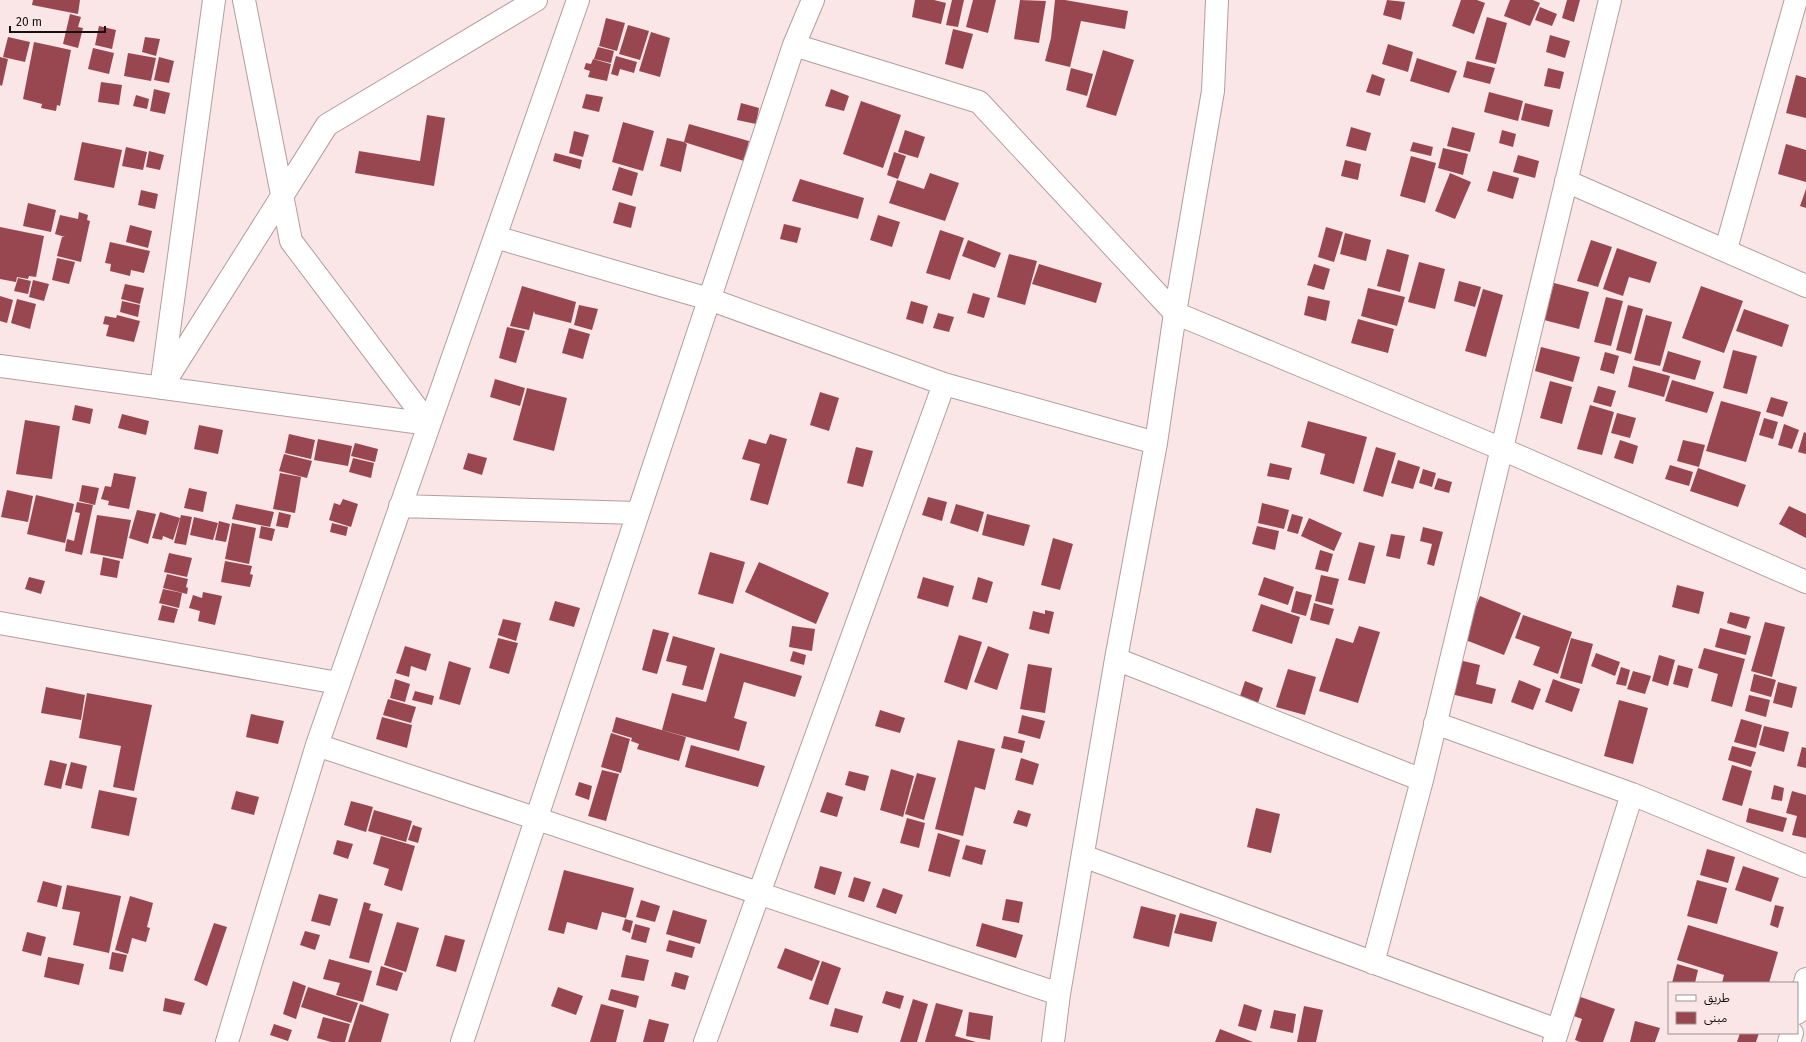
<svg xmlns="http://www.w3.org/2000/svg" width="1806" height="1042" viewBox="0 0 1806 1042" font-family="'Fira Sans','Noto Sans Arabic',sans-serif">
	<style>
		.building { fill: #984751 }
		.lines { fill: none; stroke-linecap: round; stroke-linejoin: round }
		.street-casing { stroke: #b29e9f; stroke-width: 24 }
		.street { stroke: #fff; stroke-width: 22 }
	</style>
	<rect width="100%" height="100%" fill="#fbe6e7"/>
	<path class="building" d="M33 0H80L78 14 32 5Z
		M915 0H934L946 3 941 24 912 17Z
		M952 0H964L958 27 946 25Z
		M973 0H996L988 33 966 27Z
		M1020 0 1046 1 1039 43 1014 39Z
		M1055 0H1065L1128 11 1125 29 1081 21 1070 67 1045 61 1051 38Z
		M1387 0 1405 2 1401 20 1383 15Z
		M1461 0H1477L1485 3 1474 34 1452 26Z
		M1510 0H1533L1540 3 1530 26 1504 16Z
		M1567 0H1580L1574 22 1562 18Z
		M1540 7 1557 14 1552 26 1535 20Z
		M70 14 81 17 78 27 83 28 78 48 63 44Z
		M1487 17 1507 23 1496 64 1475 59Z
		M606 18 625 23 617 51 599 46Z
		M628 25 649 31 640 60 619 54Z
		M99 26 116 30 112 49 95 45Z
		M953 29 973 34 963 69 945 64Z
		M651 32 670 38 660 77 639 71Z
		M1550 35 1570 41 1565 58 1546 52Z
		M8 37 30 42 25 62 3 57Z
		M145 37 160 39 156 56 142 52Z
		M34 42 71 50 60 106 57 105 56 111 41 108 42 104 23 99Z
		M1388 44 1413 52 1408 72 1382 64Z
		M598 47 614 51 611 63 594 59Z
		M93 48 114 53 109 74 88 69Z
		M1103 50 1134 60 1116 116 1086 107Z
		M128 53 156 58 151 81 124 76Z
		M616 56 637 62 634 73 620 69 618 76 611 74Z
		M0 57 8 59 2 86 0 85Z
		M159 57 174 61 169 83 154 80Z
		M1417 58 1457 71 1449 93 1410 81Z
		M593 59 611 64 607 81 588 77 590 71 584 69 586 63 591 64Z
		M1467 61 1495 68 1490 84 1463 77Z
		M1071 68 1093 74 1087 96 1066 90Z
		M1548 68 1564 72 1560 89 1544 86Z
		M1372 74 1385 79 1380 96 1366 92Z
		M1796 75 1806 78V118L1786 113Z
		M101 82 122 85 119 105 98 102Z
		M154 89 170 93 165 114 150 111Z
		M831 89 849 96 844 111 825 106Z
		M1489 92 1523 101 1518 121 1484 112Z
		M586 94 603 97 599 112 582 108Z
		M136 95 149 99 147 109 133 106Z
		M861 101 901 115 883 168 843 154Z
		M741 103 759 108 756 124 737 120Z
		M1525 103 1553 110 1549 127 1521 120Z
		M427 115 445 118 434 186 355 173 359 151 420 161Z
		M623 122 654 131 643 171 612 162Z
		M689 124 749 141 744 161 684 142 687 144 681 172 660 166 667 138 684 142Z
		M1351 127 1371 133 1366 151 1346 146Z
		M1452 127 1475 133 1470 152 1447 146Z
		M905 130 925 137 918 158 898 152Z
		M1502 130 1516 134 1513 147 1499 143Z
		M574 131 589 135 583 157 569 153Z
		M82 142 122 150 114 188 74 180Z
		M1413 142 1433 147 1431 156 1410 151Z
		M1786 144 1806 150V182L1778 174Z
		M126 147 147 152 143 170 122 166Z
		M1443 148 1468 154 1463 175 1438 168Z
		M149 151 164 155 160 170 146 167Z
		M894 152 906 156 898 179 887 175Z
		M555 153 582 160 580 169 553 161Z
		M1518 155 1539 161 1535 178 1513 172Z
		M1411 156 1436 163 1425 203 1400 196Z
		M1345 160 1361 164 1358 180 1341 176Z
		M619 167 638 173 632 196 612 190Z
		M1493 171 1519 178 1513 199 1487 191Z
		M930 173 959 183 945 221 889 203 897 180 924 189Z
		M1450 173 1471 182 1455 219 1435 211Z
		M800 179 864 198 858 219 792 201Z
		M1806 189V208L1800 206Z
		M141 190 158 194 155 209 138 205Z
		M619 202 636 207 631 228 613 223Z
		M28 203 56 210 51 232 23 226Z
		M79 212 88 215 87 220 90 221 81 262 57 256 62 237H65L55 234 60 215 78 219Z
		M878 215 900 222 892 247 870 240Z
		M784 224 801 228 797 243 780 239Z
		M130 225 152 231 148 248 126 242Z
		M0 227 44 236 36 277 29 276 28 279 17 277 16 282 0 279Z
		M1326 227 1343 232 1334 262 1318 257Z
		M940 230 964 238 950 280 926 273Z
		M1345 233 1371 240 1366 261 1340 254Z
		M968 240 1001 253 995 268 962 256Z
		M1591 240 1612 247 1598 287 1577 281Z
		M110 242 150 251 144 273 131 270 130 276 110 271 111 264 105 263Z
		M1617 248 1657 262 1650 283 1629 277 1623 296 1603 289Z
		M1387 249 1409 255 1400 292 1377 286Z
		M1009 254 1037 261 1025 305 997 297Z
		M57 258 75 262 69 284 52 280Z
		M1419 262 1445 269 1435 309 1408 302Z
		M1039 264 1102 283 1096 303 1032 284Z
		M1314 264 1330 269 1324 290 1307 285Z
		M18 278 31 281 28 294 14 291Z
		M33 280 49 284 44 301 29 297Z
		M1459 281 1481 287 1475 307 1454 301Z
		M1554 283 1589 292 1579 329 1544 320Z
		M125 284 144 288 140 304 121 299Z
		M522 286 576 302 571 323 535 314 534 311 529 330 510 326Z
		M1701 286 1743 301 1724 353 1682 338Z
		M1368 288 1405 297 1397 326 1361 316Z
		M1483 289 1503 295 1486 357 1465 351Z
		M973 293 990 298 984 318 967 313Z
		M0 296 13 300 7 323 0 321Z
		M1308 296 1330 301 1326 321 1304 315Z
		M1606 297 1623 301 1611 346 1594 342Z
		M17 299 36 304 30 329 11 323Z
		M122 301 140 305 138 317 120 312Z
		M911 301 928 306 923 324 906 319Z
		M579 305 598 309 592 330 574 325Z
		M1628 305 1643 309 1631 354 1616 350Z
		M1744 309 1789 325 1782 347 1736 331Z
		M938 313 954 317 949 332 933 328Z
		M117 315 140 321 134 342 106 336 109 325 103 324 105 316 116 318Z
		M1646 315 1672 322 1660 366 1634 360Z
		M1358 319 1394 329 1388 353 1351 343Z
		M507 327 525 331 516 363 499 358Z
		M569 328 590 334 583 359 562 353Z
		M1541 347 1580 357 1573 382 1535 371Z
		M1733 350 1757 356 1747 394 1723 388Z
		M1668 351 1701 361 1695 380 1662 371Z
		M1605 352 1619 356 1614 374 1600 370Z
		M1633 366 1670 376 1664 397 1628 387Z
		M495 379 525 388 520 406 490 397Z
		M1672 380 1714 392 1707 413 1665 401Z
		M1550 381 1572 387 1562 424 1540 418Z
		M1598 386 1616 391 1611 407 1593 402Z
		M527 388 567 398 554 451 513 440Z
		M820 392 839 398 829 431 810 425Z
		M1771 397 1788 402 1783 417 1766 412Z
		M1721 401 1761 412 1746 462 1706 451Z
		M75 405 93 409 90 424 72 420Z
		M1590 405 1614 412 1602 455 1577 449Z
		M1617 413 1636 418 1630 438 1611 433Z
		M122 414 149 421 146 435 118 428Z
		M1764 418 1778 422 1773 439 1759 435Z
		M25 420 60 426 52 479 16 474Z
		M1308 421 1367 437 1354 484 1320 474 1325 454 1301 447Z
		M1784 424 1799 430 1792 449 1778 445Z
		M199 425 223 430 218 454 194 449Z
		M1804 432 1806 433V454L1798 452Z
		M289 434 315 440 311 459 285 453Z
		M770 434 787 439 768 505 750 500 760 464 742 459 749 439 766 444Z
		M318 439 352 446 348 466 314 460Z
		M1620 440 1638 446 1633 464 1614 458Z
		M1683 440 1705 445 1699 467 1677 461Z
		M355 443 378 449 375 462 351 456Z
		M856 447 873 451 863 487 847 483Z
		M1376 447 1396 453 1383 497 1363 491Z
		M468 453 487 458 482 475 463 469Z
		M284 454 312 461 307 478 279 471Z
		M353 458 374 463 371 478 349 472Z
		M1398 460 1420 467 1413 489 1391 483Z
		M1270 463 1292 468 1289 480 1267 476Z
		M1670 465 1693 472 1689 486 1665 479Z
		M1698 468 1746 485 1738 507 1690 491Z
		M1423 469 1436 473 1432 487 1419 483Z
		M114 473 136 477 129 509 108 505 109 501 101 499 105 486 111 487Z
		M280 473 301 477 295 513 273 509Z
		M1438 478 1452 482 1449 493 1434 489Z
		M82 485 99 488 95 505 79 501Z
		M189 488 207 492 203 512 184 508Z
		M7 490 33 496 28 522 1 517Z
		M36 495 74 504 65 543 27 534Z
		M928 497 947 502 942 521 922 515Z
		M343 499 358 504 351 527 329 520 334 503 340 505Z
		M77 502 93 505 82 555 65 551 67 539 74 541 80 513 75 512Z
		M1262 503 1289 510 1284 529 1258 523Z
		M236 504 274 512 270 527 232 519Z
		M956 504 984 512 978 532 950 523Z
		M1789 506 1806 514V538L1779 524Z
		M137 510 156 514 148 544 129 538Z
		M160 512 180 518 173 540 163 536 162 540 152 538Z
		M279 512 291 515 288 528 276 526Z
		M987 514 1030 525 1024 546 982 535Z
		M1292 514 1303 517 1298 534 1287 531Z
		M97 515 131 520 123 559 90 553Z
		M181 515 192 517 186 545 174 543Z
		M194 517 218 523 213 540 190 535Z
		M1309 518 1342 533 1334 551 1301 536Z
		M219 521 230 524 226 542 215 540Z
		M232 523 256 528 249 564 225 559Z
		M332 523 348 527 346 536 330 532Z
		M261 526 275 529 272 541 259 538Z
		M1257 526 1279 531 1275 550 1252 544Z
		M1423 527 1443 532 1434 566 1427 564 1432 544 1420 541Z
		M1391 534 1405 536 1400 559 1386 556Z
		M1053 538 1073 544 1060 590 1041 585Z
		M1359 542 1375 546 1365 584 1348 580Z
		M1320 550 1333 554 1328 572 1315 569Z
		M710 552 745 562 733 604 698 594Z
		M169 553 192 558 187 577 164 572Z
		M103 557 120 561 117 578 100 575Z
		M225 561 252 566 250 574 253 575 250 587 221 582Z
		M759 562 829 593 816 624 745 592Z
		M167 574 188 579 186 587 188 588 187 594 163 588Z
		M1321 575 1339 579 1332 605 1315 601Z
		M29 577 45 581 41 594 25 589Z
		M923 577 954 586 948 607 917 598Z
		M978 577 993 582 987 603 972 599Z
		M1264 577 1294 587 1288 605 1258 595Z
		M1677 585 1704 592 1699 614 1672 607Z
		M163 589 182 593 179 608 159 603Z
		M1296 591 1312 595 1306 616 1291 612Z
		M203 592 222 596 215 625 198 621 200 611 189 608 193 595 202 598Z
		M1480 596 1521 613 1504 655 1463 639Z
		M555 601 580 608 574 627 549 620Z
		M1314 603 1334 609 1329 625 1310 620Z
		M1261 604 1300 617 1292 644 1252 631Z
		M162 605 178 609 174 623 158 620Z
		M1045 610 1054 612 1049 634 1029 629 1033 611 1045 614Z
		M1730 612 1750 617 1746 629 1727 623Z
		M1523 615 1572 632 1558 674 1533 665 1540 647 1515 638Z
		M503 619 521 623 516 641 498 635Z
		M1765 622 1785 627 1772 677 1751 671Z
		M792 626 815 629 812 651 789 647Z
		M1359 626 1380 632 1358 703 1319 691 1336 638 1353 643Z
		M1720 628 1751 636 1746 655 1715 647Z
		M653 629 669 633 657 674 642 670Z
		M959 635 982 642 967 690 944 682Z
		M673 636 715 648 703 690 682 685 687 666 666 661Z
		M498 638 518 643 509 674 489 668Z
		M1571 638 1593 644 1582 684 1560 678Z
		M405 646 431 654 426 671 411 666 409 677 396 673Z
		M988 646 1009 654 997 690 974 682Z
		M1704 648 1745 659 1732 707 1711 701 1718 674 1698 668Z
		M793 651 806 655 804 665 790 661Z
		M720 653 802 676 795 697 744 682 734 718 747 722 739 751 662 730 672 693 706 702Z
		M1596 653 1620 662 1615 676 1591 666Z
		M1659 655 1675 660 1668 686 1652 681Z
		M1459 660 1480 665 1476 684 1496 689 1492 704 1451 694Z
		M449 661 471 668 460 705 439 699Z
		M1028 664 1052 668 1045 713 1020 709Z
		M1678 665 1693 669 1688 688 1673 684Z
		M1621 667 1630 670 1626 686 1616 684Z
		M1288 669 1316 677 1305 715 1276 707Z
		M1633 671 1651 676 1645 694 1627 689Z
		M1754 674 1776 680 1771 697 1750 691Z
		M395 679 410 684 405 702 390 698Z
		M1553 679 1580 689 1572 712 1545 702Z
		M1519 680 1541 689 1533 710 1511 702Z
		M1245 681 1263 688 1258 703 1240 696Z
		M1778 682 1797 687 1792 708 1773 703Z
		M46 687 85 695 81 720 41 713Z
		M415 691 434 696 432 705 412 700Z
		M87 693 152 705 134 791 113 787 121 746 79 738Z
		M1749 695 1770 700 1766 717 1745 711Z
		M388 699 416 707 411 723 383 715Z
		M1619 700 1648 708 1633 764 1604 756Z
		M880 710 905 718 900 733 875 726Z
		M251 714 284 721 278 744 246 737Z
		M1022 715 1045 721 1040 739 1018 733Z
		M382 717 412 725 407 748 376 739Z
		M616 717 686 737 679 761 637 749 639 744 631 741 632 738 612 732Z
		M1741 719 1762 725 1756 748 1734 742Z
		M1764 726 1789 732 1784 752 1759 745Z
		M611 733 630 739 621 773 601 767Z
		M1004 736 1025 741 1022 753 1001 748Z
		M958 740 995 749 985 790 975 787 963 836 935 829Z
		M691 745 765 766 758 787 685 767Z
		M1732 746 1756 752 1751 767 1728 760Z
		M1802 747 1806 748V768L1797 766Z
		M1021 758 1039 764 1033 785 1015 780Z
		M50 760 67 764 61 789 44 785Z
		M71 762 87 766 82 789 65 785Z
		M1732 765 1752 771 1742 806 1722 800Z
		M891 769 914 776 903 817 880 810Z
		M602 770 619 774 606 821 588 816Z
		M849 771 869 776 865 791 845 785Z
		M917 773 936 778 924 820 905 814Z
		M579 782 592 786 589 800 575 795Z
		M1774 785 1784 788 1782 801 1771 799Z
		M99 790 137 798 129 836 91 828Z
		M236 791 259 797 254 815 231 809Z
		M1792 791 1806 795V838L1792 835 1797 816 1786 813Z
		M827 792 843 797 837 817 820 812Z
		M351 801 373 807 366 832 344 825Z
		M1256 808 1280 814 1271 853 1247 847Z
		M1749 808 1787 818 1783 832 1746 822Z
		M374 810 412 821 406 842 368 831Z
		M1018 810 1031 814 1027 827 1013 823Z
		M907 818 925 823 919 848 900 843Z
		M413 825 422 828 418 843 408 840Z
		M938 833 960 840 950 877 928 871Z
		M381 836 415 846 402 891 384 885 389 869 373 864Z
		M337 840 353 844 348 859 333 854Z
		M966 845 986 850 982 865 962 859Z
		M1707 849 1735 857 1728 883 1700 875Z
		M820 866 842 872 835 895 814 888Z
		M1743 866 1779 878 1771 902 1735 890Z
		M564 870 634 888 626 918 602 912 597 930 567 922 564 934 548 930Z
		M854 877 871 882 864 902 848 897Z
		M1697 880 1727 888 1717 924 1687 916Z
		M43 881 62 886 57 907 37 902Z
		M67 885 121 896 109 953 73 945 80 912 62 909Z
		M883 888 903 895 896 914 876 907Z
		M319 894 338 899 330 926 311 921Z
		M130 896 153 903 147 927 150 928 146 942 132 938 128 954 115 950Z
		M1006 899 1023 902 1019 923 1002 920Z
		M641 900 660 906 655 922 636 917Z
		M364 902 371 904 369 910 383 914 369 963 349 958Z
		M1775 905 1784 907 1778 928 1770 925Z
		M1141 906 1176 915 1169 947 1133 938Z
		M673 910 707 920 700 944 666 934Z
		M1180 913 1217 922 1212 942 1174 933Z
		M625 919 633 921 630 933 622 930Z
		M397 922 419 928 406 972 384 965Z
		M214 923 227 927 207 986 194 980Z
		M982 923 1023 935 1016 958 976 946Z
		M635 924 650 928 646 943 631 939Z
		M1688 925 1778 952 1769 983H1722L1724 975 1677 960Z
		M305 931 320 935 315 950 300 945Z
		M27 932 46 937 41 956 22 951Z
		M445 935 465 940 456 972 436 966Z
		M669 940 695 947 692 958 666 951Z
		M785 948 820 961 812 981 777 968Z
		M112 952 127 955 123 972 109 969Z
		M626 955 649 960 644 981 621 977Z
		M48 957 84 964 79 985 44 977Z
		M329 959 372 971 363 1002 336 995 340 983 323 979Z
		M822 961 841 968 828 1005 809 999Z
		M1677 964 1698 970 1695 983H1672Z
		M381 966 403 973 397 991 376 985Z
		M675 972 689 976 685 990 671 986Z
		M293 981 306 986 296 1019 283 1014Z
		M308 987 358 1003 351 1023 301 1007Z
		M558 987 583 996 576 1015 551 1006Z
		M611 989 639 996 636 1008 608 1000Z
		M886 991 904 996 900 1009 882 1003Z
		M1575 995 1615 1009 1603 1042H1580L1575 1040 1582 1019 1568 1014Z
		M165 998 185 1003 181 1015 163 1011Z
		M913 999 928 1004 917 1042H900Z
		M936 1003 963 1010 955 1036 976 1042H925Z
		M360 1004 389 1014 381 1042H348Z
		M601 1004 624 1010 616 1042H590Z
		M1244 1004 1262 1010 1256 1031 1238 1026Z
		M1304 1006 1323 1010 1316 1042H1297Z
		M835 1008 863 1016 858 1033 830 1026Z
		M1274 1010 1296 1014 1293 1033 1270 1028Z
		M969 1012 993 1016 990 1040 966 1036Z
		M323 1017 350 1024 345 1042H331L317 1038Z
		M649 1019 669 1024 664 1042H643Z
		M1635 1021 1660 1028 1655 1042H1630Z
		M274 1024 292 1030 288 1041 270 1035Z
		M1220 1029 1253 1042H1215Z
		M1740 1033H1759L1756 1042H1737Z"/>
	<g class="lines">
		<defs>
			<path id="street" d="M244 0 291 241 429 424
				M794 45 979 102 1175 313 1502 449 1806 582
				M1566 181 1806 286
				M495 237 709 299 944 384 1156 443
				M1726 249 1796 0
				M0 366 429 424
				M162 381 214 0
				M161 388 327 125 536 0
				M400 506 637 513
				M0 623 338 683
				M1116 659 1422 780
				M1435 723 1632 794 1806 866
				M317 745 1059 994
				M1083 856 1557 1030
				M1373 963 1422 780 1610 0
				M1797 1013 1806 979
				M227 1042 317 745 578 0
				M462 1042 794 45 813 0
				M705 1042 944 384
				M1053 1042 1059 994 1116 659 1156 443 1175 313 1213 91 1217 0
				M1554 1042 1632 794
				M1789 1042 1792 1033"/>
		</defs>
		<use href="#street" class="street-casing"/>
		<use href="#street" class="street"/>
	</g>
	<rect x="1668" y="982" width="130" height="52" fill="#fbe6e7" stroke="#a09091"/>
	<rect x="1676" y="995" width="20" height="6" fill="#ffffff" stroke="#a09091"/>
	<text x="1704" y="1002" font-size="12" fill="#171011">طريق</text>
	<rect x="1676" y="1012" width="20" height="12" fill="#984751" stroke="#a09091"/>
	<text x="1704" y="1022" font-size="12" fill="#171011">مبنى</text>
	<path d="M10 26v6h95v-6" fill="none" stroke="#171011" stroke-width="2"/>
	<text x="16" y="26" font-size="12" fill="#171011" stroke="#fbe6e7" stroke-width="3" paint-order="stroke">20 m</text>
</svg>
